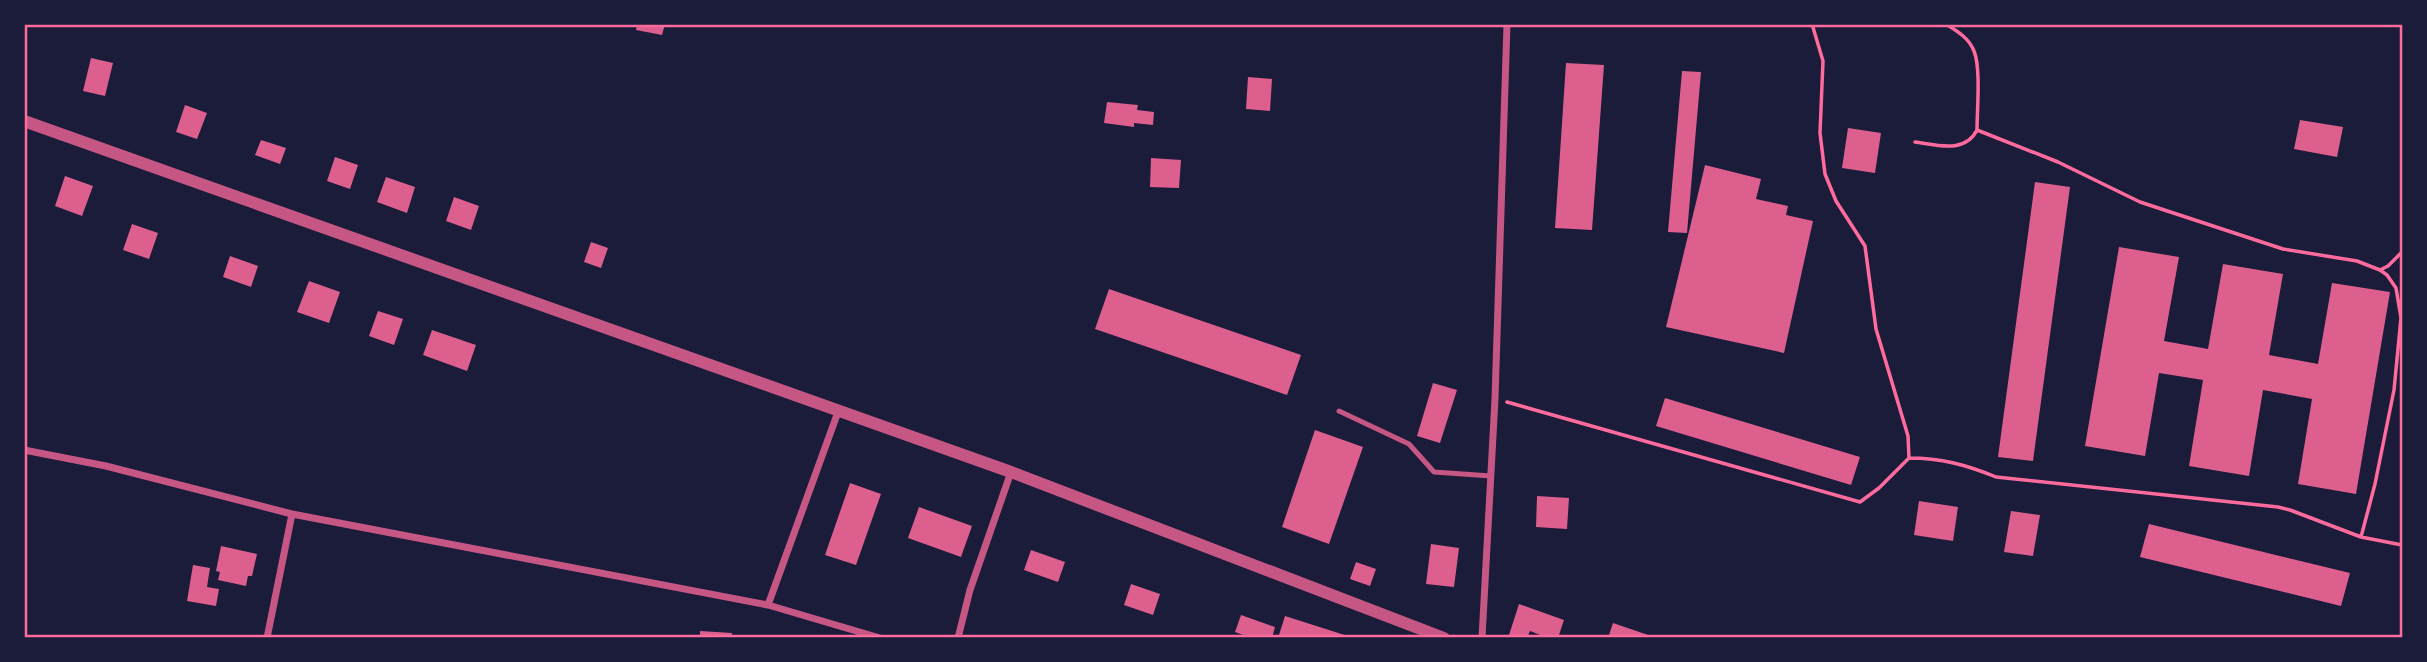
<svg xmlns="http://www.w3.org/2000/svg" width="2427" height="662" viewBox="0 0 2427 662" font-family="Barlow,sans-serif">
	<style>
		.building { fill: #dd5f8e }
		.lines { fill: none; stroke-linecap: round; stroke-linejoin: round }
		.path { stroke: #ff6b9d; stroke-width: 3.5 }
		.service { stroke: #c65784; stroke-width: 5 }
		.minor { stroke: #c65784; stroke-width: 7 }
		.tertiary { stroke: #c65784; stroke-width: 12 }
		.neatline { fill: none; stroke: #ff6b9d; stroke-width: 2.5 }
	</style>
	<rect width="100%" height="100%" fill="#1b1b3a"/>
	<path class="building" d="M637 24H665L662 35 636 30Z
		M91 58 113 63 105 96 83 91Z
		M1566 63 1604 65 1592 230 1555 228Z
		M1682 71 1701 72 1687 233 1668 232Z
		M1248 77 1272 79 1270 111 1246 109Z
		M1107 102 1138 105 1137 110 1154 112 1153 125 1134 123V127L1104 123Z
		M185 105 207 113 197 139 176 132Z
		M2300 120 2343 127 2337 157 2294 149Z
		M1848 128 1881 133 1875 173 1842 168Z
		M261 140 286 148 280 164 255 155Z
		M335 157 358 165 350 189 327 181Z
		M1151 158 1181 160 1179 188 1150 187Z
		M1705 165 1761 179 1756 199 1788 206 1786 215 1813 221 1784 353 1666 327Z
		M65 176 93 186 82 216 55 206Z
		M386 177 415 187 407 213 377 202Z
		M2035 182 2070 187 2033 461 1998 457Z
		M454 197 479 206 471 230 446 221Z
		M132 224 158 233 149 259 123 250Z
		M591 242 608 248 601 268 584 262Z
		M2119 247 2179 257 2164 341 2208 349 2223 264 2283 274 2269 355 2318 364 2332 283 2390 292 2356 494 2298 484 2312 399 2263 390 2249 476 2189 466 2203 380 2159 373 2145 456 2085 446Z
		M230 256 258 266 251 287 223 277Z
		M309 281 340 292 329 323 297 312Z
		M1109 289 1301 355 1287 395 1095 329Z
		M378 311 403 319 394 345 369 336Z
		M432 330 476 345 467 371 423 355Z
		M1433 383 1457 390 1440 443 1417 436Z
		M1665 398 1860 457 1851 485 1656 426Z
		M1315 430 1363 447 1329 544 1282 527Z
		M850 483 881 494 856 565 825 555Z
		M1537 496 1569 498 1567 529 1536 527Z
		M1919 501 1958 507 1953 541 1914 535Z
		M919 507 972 526 961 557 908 538Z
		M2011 511 2040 515 2033 556 2004 552Z
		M2149 524 2350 573 2341 606 2140 557Z
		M1431 544 1459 548 1454 587 1426 584Z
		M221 546 257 554 252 576H248L246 586 218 580 220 572 216 571Z
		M1031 550 1065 562 1058 582 1024 570Z
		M1356 562 1376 569 1370 586 1350 579Z
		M193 565 210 568 207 587 219 589 216 606 187 601Z
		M1131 584 1160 594 1153 615 1124 605Z
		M1519 604 1564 620 1558 638H1548L1530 631 1527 638H1508Z
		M1241 615 1275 627 1272 638H1251L1235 632Z
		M1285 616 1351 637V638H1278Z
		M1613 623 1654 637V638H1608Z
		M700 631 732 633 731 638H700Z"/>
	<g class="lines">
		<path class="path" d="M1812 24 1823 61 1820 133 1825 174 1836 201 1865 246 1876 329 1908 436 1909 458
			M1977 130 2058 162 2140 202 2283 249 2357 261 2380 270 2387 275 2396 288 2401 318 2394 390 2375 484 2361 537
			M1915 142C1937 145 1965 154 1977 130 1977 110 1981 68 1974 51 1969 38 1957 31 1946 24
			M2380 270 2388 266 2402 252
			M1507 402 1860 502 1879 488 1909 458C1941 458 1967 465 1996 477L2278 507 2290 510 2361 537 2402 545"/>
		<path class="service" d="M1339 411 1409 444 1434 472 1491 476"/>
		<path class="minor" d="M24 450 106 466 292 514 768 605 880 638
			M768 605 838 412
			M267 638 292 514
			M958 638 970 590 1011 472
			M1482 638 1495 399 1507 24"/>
		<path class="tertiary" d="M24 121 1011 472 1444 638"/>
	</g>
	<rect width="2427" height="662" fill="none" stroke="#1b1b3a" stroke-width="52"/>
	<rect x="26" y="26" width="2375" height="610" class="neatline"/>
</svg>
